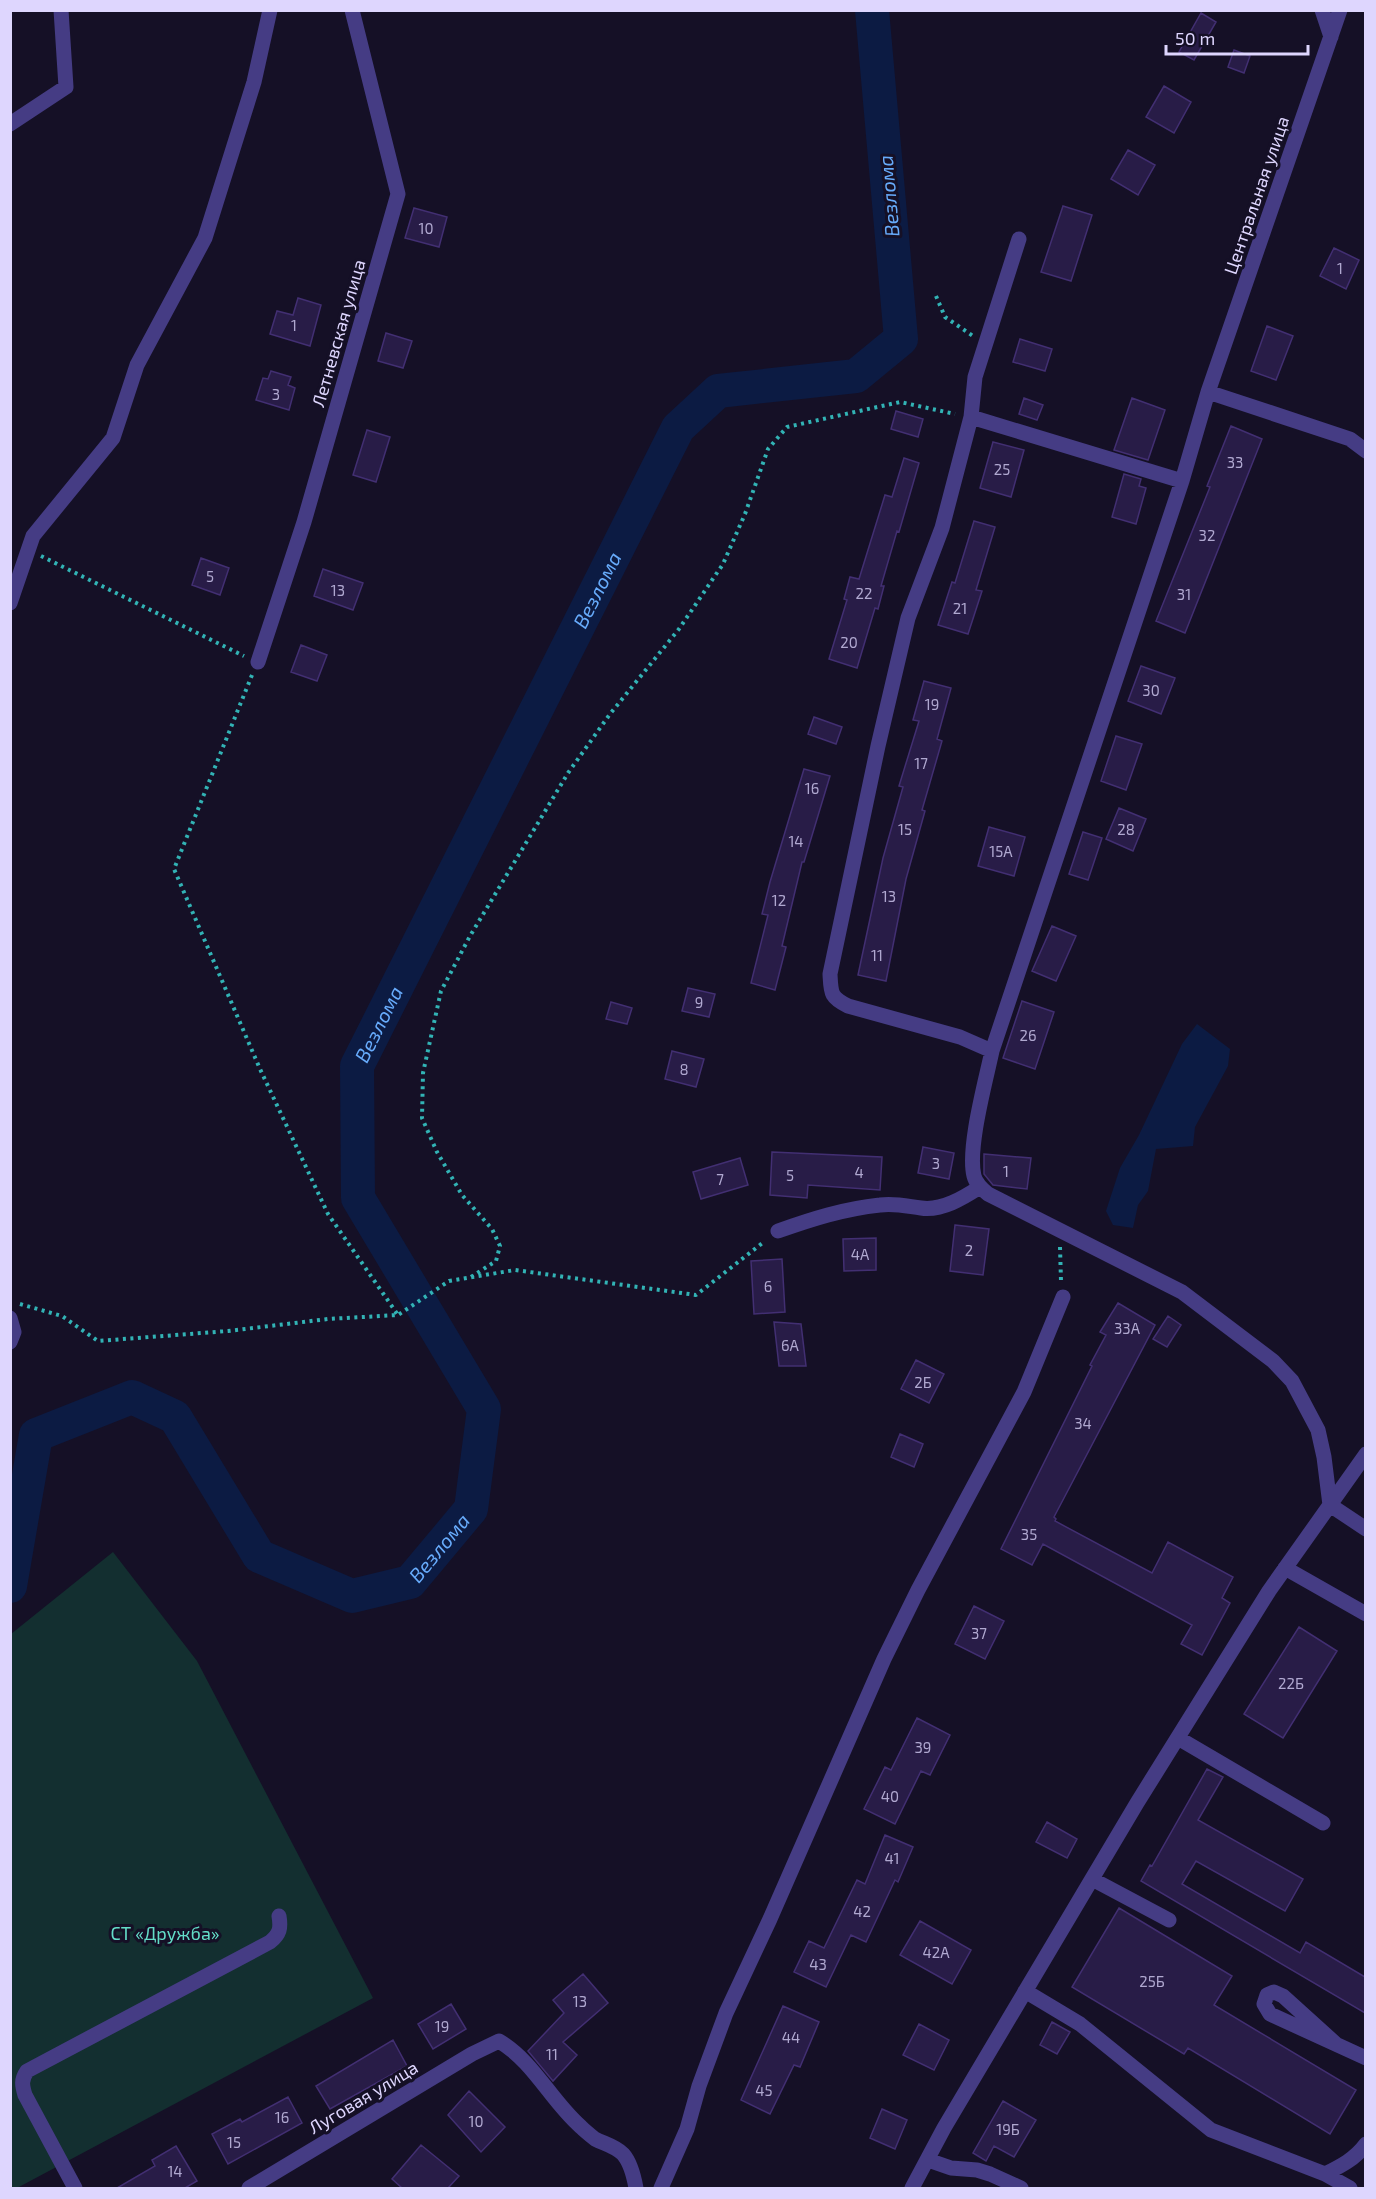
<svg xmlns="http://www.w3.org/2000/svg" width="1376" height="2199" viewBox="0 0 1376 2199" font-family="'Exo 2',sans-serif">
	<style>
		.green { fill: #132f30 }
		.water { fill: #0c1b43 }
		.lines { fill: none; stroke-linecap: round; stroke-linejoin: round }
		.river { stroke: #0c1b43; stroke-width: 34 }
		.building { fill: #281c47; stroke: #422f72; stroke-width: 1.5 }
		.path { stroke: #32b3b5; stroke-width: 4; stroke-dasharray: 3 4.5; stroke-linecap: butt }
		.minor { stroke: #453c84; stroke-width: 15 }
		.labels { text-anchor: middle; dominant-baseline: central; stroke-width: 6; stroke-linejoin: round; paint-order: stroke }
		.number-label { font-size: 15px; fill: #b0a8d0 }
		.street-label { font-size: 18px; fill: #ded6fe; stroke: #151026 }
		.park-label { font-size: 18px; fill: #63ddc8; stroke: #151026 }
		.water-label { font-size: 20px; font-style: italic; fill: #67abfb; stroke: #151026 }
	</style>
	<rect width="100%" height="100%" fill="#151026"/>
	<path class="green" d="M113 1552 197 1661 373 1998 17 2188H11V1634Z"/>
	<path class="water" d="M1197 1024 1230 1049 1228 1066 1195 1127 1193 1146 1156 1149 1148 1191 1138 1205 1133 1228 1113 1225 1106 1211 1120 1168 1139 1135 1182 1044Z"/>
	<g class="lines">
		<path class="river" id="s1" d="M10 1586 36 1435 132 1397 175 1417 259 1556 352 1596 410 1582 471 1509 484 1409 358 1198 357 1066 678 428 718 391 856 376 901 339 872 10"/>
	</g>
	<path class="building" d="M1201 13 1216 22 1194 60 1179 52Z
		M1234 50 1250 56 1244 73 1228 67Z
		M1164 86 1191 102 1174 133 1146 117Z
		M1128 150 1155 165 1138 195 1111 179Z
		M1063 206 1092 215 1071 281 1041 272Z
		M414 208 447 217 439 247 405 238Z
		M1334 248 1359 260 1346 289 1320 276Z
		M298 298 321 305 310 346 270 334 277 311 293 315Z
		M1267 326 1293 336 1276 380 1251 371Z
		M386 333 412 341 403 368 378 361Z
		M1020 339 1052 349 1045 371 1013 362Z
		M271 371 291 377 288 385 295 388 289 410 256 400 263 378 268 379Z
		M1024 398 1043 405 1037 420 1019 414Z
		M1132 398 1165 410 1148 460 1114 450Z
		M896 411 923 419 918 437 891 429Z
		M1231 426 1262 439 1185 633 1156 621 1210 487 1207 486Z
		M367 430 390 437 376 482 353 475Z
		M993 442 1024 450 1011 497 980 488Z
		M904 458 919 463 899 532 897 531 881 586H884L878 609 875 608 857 668 829 659 847 600 844 599 850 577 859 579 885 495 892 497Z
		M1124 474 1141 479 1139 486 1146 488 1136 524 1112 517Z
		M974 521 995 527 976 590 982 591 968 634 938 625 952 582 955 583Z
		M201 558 229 568 220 595 192 585Z
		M323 569 363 583 353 610 314 596Z
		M301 645 327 655 317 681 291 672Z
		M1141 666 1175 678 1161 714 1128 701Z
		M924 681 951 688 937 739 942 741 922 810 925 811 906 879 886 981 858 975 883 858 903 787 899 786 919 721 913 720Z
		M814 717 842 727 836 744 808 734Z
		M1116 736 1142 744 1126 790 1101 781Z
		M804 769 830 776 804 862H802L782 946 786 947 775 990 751 983 768 915 762 914 770 882Z
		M1119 808 1146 819 1133 851 1106 839Z
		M989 827 1025 837 1014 876 978 866Z
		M1083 832 1102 838 1088 880 1069 874Z
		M1052 926 1076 936 1056 981 1032 971Z
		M688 988 715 994 709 1017 682 1011Z
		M1022 1001 1054 1012 1035 1069 1003 1058Z
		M611 1002 632 1008 627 1024 606 1019Z
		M672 1051 704 1059 696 1087 665 1079Z
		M923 1147 954 1153 949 1179 918 1173Z
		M772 1152 882 1157 880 1190 808 1185 807 1198 770 1195Z
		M984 1154 1031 1158 1027 1189 993 1185 984 1174Z
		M740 1158 748 1185 701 1199 693 1172Z
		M955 1225 989 1229 983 1275 950 1271Z
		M876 1238V1270L844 1271 843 1239Z
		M782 1259 785 1312 754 1314 751 1261Z
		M1118 1303 1155 1325 1054 1517 1056 1519 1055 1521 1152 1573 1168 1542 1233 1577 1222 1598 1230 1603 1202 1655 1181 1644 1192 1625 1043 1544 1032 1565 1001 1549 1092 1366 1090 1365 1106 1335 1100 1332Z
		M1168 1316 1181 1325 1167 1347 1153 1339Z
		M774 1322 801 1324 806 1366H779Z
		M916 1360 944 1374 929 1403 901 1389Z
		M900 1434 923 1444 914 1467 891 1457Z
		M974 1606 1004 1621 985 1659 955 1644Z
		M1299 1627 1337 1651 1283 1738 1244 1714Z
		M917 1718 950 1735 930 1775 921 1771 895 1824 864 1809 885 1767 891 1770Z
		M1207 1769 1223 1777 1198 1820 1303 1879 1285 1911 1196 1861 1182 1884 1300 1953 1306 1942 1365 1977V2013L1141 1881 1150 1865 1152 1866Z
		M1047 1822 1077 1839 1067 1858 1036 1842Z
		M885 1835 913 1847 898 1882 895 1880 866 1942 851 1935 826 1987 794 1972 809 1941 824 1948 857 1880 865 1884Z
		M1119 1908 1232 1976 1214 2005 1356 2090 1330 2134 1188 2048 1184 2054 1072 1987Z
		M920 1921 971 1950 952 1984 900 1955Z
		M583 1974 608 2003 563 2042 577 2055 553 2081 528 2051 564 2013 553 2000Z
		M451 2004 466 2029 433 2049 418 2024Z
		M783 2006 819 2022 800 2067 794 2065 770 2114 741 2100Z
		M1052 2022 1070 2032 1057 2054 1040 2045Z
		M919 2024 949 2040 934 2070 903 2055Z
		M393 2040 407 2066 330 2109 316 2086Z
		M469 2091 505 2127 481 2152 448 2115Z
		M288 2097 302 2123 228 2164 212 2134 240 2119 242 2122Z
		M1003 2101 1036 2120 1014 2157 994 2146 986 2161 973 2153Z
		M882 2109 907 2120 895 2149 870 2138Z
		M421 2145 459 2176 448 2188H402L392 2179Z
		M176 2146 197 2181 185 2188H117L155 2166 152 2160Z"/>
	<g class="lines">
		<path class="path" d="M936 296 945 317 973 336
			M41 556 244 656
			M252 675 174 869 260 1069 328 1214 398 1315
			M1060 1247 1061 1281
			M471 1277 496 1261 500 1246 492 1229 462 1195 437 1152 422 1118 423 1073 441 991 470 936 568 773 610 714 679 629 723 564 745 514 768 449 787 427 900 402 955 414
			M20 1304 62 1316 98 1341 228 1331 328 1319 398 1315 449 1281 515 1270 696 1295 765 1241"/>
		<path class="minor" d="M1322 10 1331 37
			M1340 10 1208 392 1182 481 992 1051C986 1080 967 1148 974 1176 976 1184 982 1189 988 1194L1182 1292 1273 1361 1292 1381 1318 1430 1324 1457 1330 1505 1366 1529
			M10 124 66 87 61 10
			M1208 392 1350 439 1366 451
			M971 417 975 377 1019 239
			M10 603 33 536 113 438 137 365 205 238 254 82 270 10
			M258 662 304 522 398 194 352 10
			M992 1051 960 1037 848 1006C830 997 831 993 830 974L878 746 908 618 942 528 971 417 1182 481
			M778 1231C812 1219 843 1209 880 1205 895 1203 906 1206 921 1208 942 1211 963 1198 980 1187
			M10 1318 14 1332 10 1342
			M1285 1568 1366 1614
			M1178 1738 1323 1823
			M1092 1879 1169 1920
			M1025 1991 1080 2024 1211 2130 1325 2174 1350 2188
			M1336 2044 1283 1996 1274 1992 1267 1995 1264 2004 1270 2014 1366 2058
			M928 2160 951 2168 977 2170 990 2174 1021 2188
			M1325 2174C1341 2166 1355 2159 1366 2144
			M75 2188 25 2095C22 2085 21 2080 27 2071L270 1942C280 1934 281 1928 279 1916
			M249 2188 472 2054 499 2041C534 2062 551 2101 581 2127 585 2131 590 2135 595 2139 605 2144 615 2146 623 2154 631 2163 634 2177 636 2188
			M661 2188 687 2129 699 2086 726 2013 770 1919 884 1659 918 1590 1024 1392 1063 1297
			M912 2188 944 2128 1137 1803 1269 1591 1366 1454"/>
	</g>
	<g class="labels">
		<g class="number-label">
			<text x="426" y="228">10</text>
			<text x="1340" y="268">1</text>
			<text x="294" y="325">1</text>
			<text x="276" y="394">3</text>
			<text x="1235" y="462">33</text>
			<text x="1002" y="469">25</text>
			<text x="1207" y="535">32</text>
			<text x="210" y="576">5</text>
			<text x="338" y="590">13</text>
			<text x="864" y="593">22</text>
			<text x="1184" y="594">31</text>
			<text x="960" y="608">21</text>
			<text x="849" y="642">20</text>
			<text x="1151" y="690">30</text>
			<text x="932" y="704">19</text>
			<text x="921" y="763">17</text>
			<text x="812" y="788">16</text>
			<text x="905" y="829">15</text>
			<text x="1126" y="829">28</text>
			<text x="796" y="841">14</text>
			<text x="1001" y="851">15А</text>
			<text x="889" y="896">13</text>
			<text x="779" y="900">12</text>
			<text x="877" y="955">11</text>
			<text x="699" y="1002">9</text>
			<text x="1028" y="1035">26</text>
			<text x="684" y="1069">8</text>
			<text x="936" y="1163">3</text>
			<text x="1006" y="1171">1</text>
			<text x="859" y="1172">4</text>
			<text x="790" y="1175">5</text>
			<text x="720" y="1179">7</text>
			<text x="969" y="1250">2</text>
			<text x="860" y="1254">4А</text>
			<text x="768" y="1286">6</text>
			<text x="1127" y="1328">33А</text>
			<text x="790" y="1345">6А</text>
			<text x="923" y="1382">2Б</text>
			<text x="1083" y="1423">34</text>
			<text x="1029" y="1534">35</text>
			<text x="979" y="1633">37</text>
			<text x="1291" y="1683">22Б</text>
			<text x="923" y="1747">39</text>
			<text x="890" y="1796">40</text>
			<text x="892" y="1858">41</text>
			<text x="862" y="1911">42</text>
			<text x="936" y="1952">42А</text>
			<text x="818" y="1964">43</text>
			<text x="1152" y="1981">25Б</text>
			<text x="580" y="2001">13</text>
			<text x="442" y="2026">19</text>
			<text x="791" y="2037">44</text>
			<text x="552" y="2054">11</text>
			<text x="764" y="2090">45</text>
			<text x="282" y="2117">16</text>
			<text x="476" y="2121">10</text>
			<text x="1008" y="2129">19Б</text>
			<text x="234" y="2142">15</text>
			<text x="175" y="2171">14</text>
		</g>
		<g class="street-label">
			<text transform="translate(1256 195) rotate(-71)">Центральная улица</text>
			<text transform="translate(338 333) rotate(-74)">Летневская улица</text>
			<text transform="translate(363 2097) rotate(-31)">Луговая улица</text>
		</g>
		<g class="park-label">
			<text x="165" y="1933">СТ «Дружба»</text>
		</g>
		<g class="water-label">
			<text transform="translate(888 196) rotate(-95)">Везлома</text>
			<text stroke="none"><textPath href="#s1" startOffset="1734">Везлома</textPath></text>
			<text stroke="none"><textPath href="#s1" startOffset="1248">Везлома</textPath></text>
			<text stroke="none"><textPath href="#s1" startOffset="672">Везлома</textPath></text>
		</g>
	</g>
	<rect width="1376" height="2199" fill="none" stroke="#ded6fe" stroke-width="24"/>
	<path d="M1166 45v9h142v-9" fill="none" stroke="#ded6fe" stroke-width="3"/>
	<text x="1175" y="45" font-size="18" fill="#ded6fe" stroke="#151026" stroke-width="4.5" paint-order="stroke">50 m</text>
</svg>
